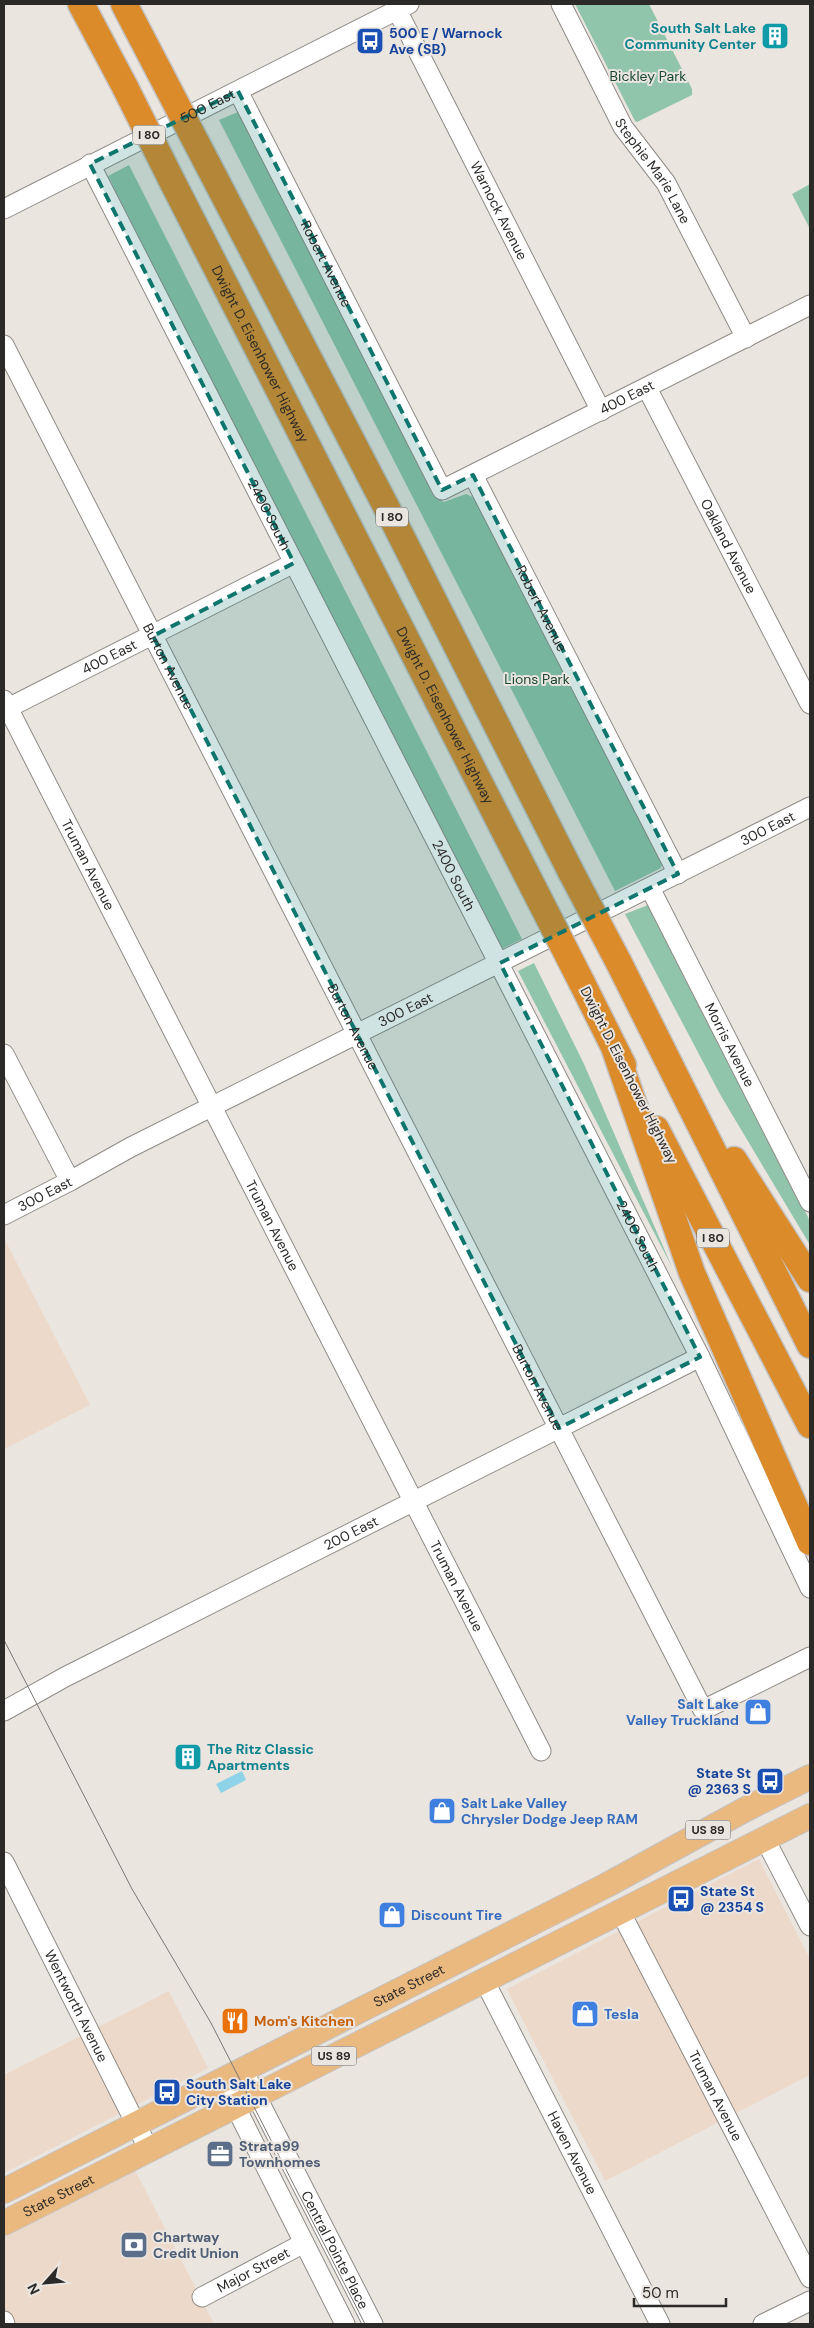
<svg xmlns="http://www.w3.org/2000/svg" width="814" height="2328" viewBox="0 0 814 2328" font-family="'DM Sans',sans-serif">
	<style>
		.commercial { fill: #ecd9c9 }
		.green { fill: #91c5ab }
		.water { fill: #8fd3e9 }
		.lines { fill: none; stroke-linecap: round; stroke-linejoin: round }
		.minor-casing { stroke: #908b86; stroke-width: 21 }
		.major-casing { stroke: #c4c3c3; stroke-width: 26 }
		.highway-casing { stroke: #c4c3c3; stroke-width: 29 }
		.minor { stroke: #fff; stroke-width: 19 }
		.major { stroke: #eab97f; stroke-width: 24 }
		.highway { stroke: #dc8b2a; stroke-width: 26 }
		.tram { stroke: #7b7774; stroke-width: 1 }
		.highway-bridge-casing { stroke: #c4c3c3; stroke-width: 29; stroke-linecap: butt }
		.highway-bridge { stroke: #dc8b2a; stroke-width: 26 }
		.marked { fill: #0f766e; fill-opacity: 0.2; stroke: #0f766e; stroke-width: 4; stroke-dasharray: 10 6; stroke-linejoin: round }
		.labels { text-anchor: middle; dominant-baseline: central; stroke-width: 4; stroke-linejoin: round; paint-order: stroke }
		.shield { fill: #ebe5e0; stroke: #65625f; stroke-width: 1 }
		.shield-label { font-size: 12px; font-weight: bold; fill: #2c2a28 }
		.culture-label { font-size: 14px; font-weight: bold; fill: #0d838f; stroke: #ebe5e0; text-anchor: end }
		.transit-label { font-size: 14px; font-weight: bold; fill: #164399; stroke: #ebe5e0; text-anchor: start }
		.park-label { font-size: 14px; fill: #174732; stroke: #ebe5e0 }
		.street-label { font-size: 14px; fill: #2c2a28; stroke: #ebe5e0 }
		.shop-label { font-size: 14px; font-weight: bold; fill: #366cbe; stroke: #ebe5e0; text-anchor: start }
		.food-label { font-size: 14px; font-weight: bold; fill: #c56008; stroke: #ebe5e0; text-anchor: start }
		.service-label { font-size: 14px; font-weight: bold; fill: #4e5e75; stroke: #ebe5e0; text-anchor: start }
	</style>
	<rect width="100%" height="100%" fill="#ebe5e0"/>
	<path class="commercial" d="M4 1238 90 1405 4 1449Z
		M759 1859 810 1959V2075L605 2181 507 1989Z
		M169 1991 208 2068 4 2173V2075Z
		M134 2168 214 2324H4V2237Z"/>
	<path class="green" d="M575 4H649L692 89V95L637 122 635 121Z
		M238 112 433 495 444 502 466 494 475 498 662 864 661 868 615 891 219 120Z
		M129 165 522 939 500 950 108 176Z
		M810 184V229L792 194Z
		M648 905 810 1221V1245L721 1096 625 914Z
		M534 963 584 1064 672 1267 518 971Z"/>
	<path class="water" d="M242 1771 246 1780 221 1793 216 1784Z"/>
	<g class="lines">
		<defs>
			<g id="minor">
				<path id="s1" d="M561 4 623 127 666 183 746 338"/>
				<path id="s2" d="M397 10 601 411"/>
				<path id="s3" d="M238 91 442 490 810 305"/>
				<path id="s4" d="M90 164 700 1357 810 1588"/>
				<path id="s5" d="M4 209 409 4"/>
				<path id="s6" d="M4 345 703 1710 810 1657"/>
				<path id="s7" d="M647 388 810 704"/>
				<path id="s8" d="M473 475 678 874"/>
				<path id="s9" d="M4 700 541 1751"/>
				<path id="s10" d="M4 710 294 563"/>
				<path id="s11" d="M650 888 810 1202"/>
				<path d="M4 1054 70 1181"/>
				<path id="s12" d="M4 1215 70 1181 131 1147 810 807"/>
				<path id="s13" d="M4 1711 65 1677 700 1357"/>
				<path d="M765 1839 810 1926"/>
				<path id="s14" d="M4 1862 149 2150"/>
				<path id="s15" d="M620 1911 810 2278"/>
				<path id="s16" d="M484 1980 660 2324"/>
				<path id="s17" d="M243 2070 373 2324"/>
				<path d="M222 2080 345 2324"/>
				<path id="s18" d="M202 2297 304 2243"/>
				<path d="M4 2321 5 2324"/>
				<path d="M763 2324 810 2301"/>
			</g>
			<g id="major">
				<path id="s19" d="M4 2191 607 1885 746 1809 810 1777"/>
				<path id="s20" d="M4 2223 810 1816"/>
			</g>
			<g id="highway">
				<path d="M81 4 125 87"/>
				<path d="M124 4 160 73"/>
				<path d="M207 163 392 518 571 872"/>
				<path id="s21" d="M173 183 534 889"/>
				<path d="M619 963 810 1345"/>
				<path d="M582 983 623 1065"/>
				<path d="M615 1050 692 1273 810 1542"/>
				<path d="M656 1129 810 1425"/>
				<path d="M734 1160 810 1279"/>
			</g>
		</defs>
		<use href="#minor" class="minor-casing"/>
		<use href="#major" class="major-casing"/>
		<use href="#highway" class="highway-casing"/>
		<use href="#minor" class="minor"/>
		<use href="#major" class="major"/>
		<use href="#highway" class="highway"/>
		<path class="tram" d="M4 1640 132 1889 211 2023 365 2324"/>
		<defs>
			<path id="highway-bridge" d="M160 73 207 163
				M125 87 173 183
				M571 872 619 963
				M534 889 582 983"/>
		</defs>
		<use href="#highway-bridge" class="highway-bridge-casing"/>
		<use href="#highway-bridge" class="highway-bridge"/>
	</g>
	<path class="marked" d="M238 91 442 490 473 475 678 874 500 963 700 1357 559 1428 153 636 294 563 90 164Z"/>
	<defs>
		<symbol id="building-square" viewBox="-11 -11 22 22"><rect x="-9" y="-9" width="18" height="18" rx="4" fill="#0f9aa8" stroke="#ebe5e0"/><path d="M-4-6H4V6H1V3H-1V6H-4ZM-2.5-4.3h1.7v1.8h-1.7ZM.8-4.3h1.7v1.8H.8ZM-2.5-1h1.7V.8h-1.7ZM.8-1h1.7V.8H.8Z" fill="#fff"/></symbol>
		<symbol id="bus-square" viewBox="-11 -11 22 22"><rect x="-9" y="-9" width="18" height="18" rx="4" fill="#1a4fb4" stroke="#ebe5e0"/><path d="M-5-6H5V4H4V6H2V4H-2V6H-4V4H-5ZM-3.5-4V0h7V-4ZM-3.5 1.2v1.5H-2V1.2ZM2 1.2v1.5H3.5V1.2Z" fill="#fff"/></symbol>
		<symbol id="shop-square" viewBox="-11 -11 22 22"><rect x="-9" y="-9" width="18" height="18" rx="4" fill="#3f7fe0" stroke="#ebe5e0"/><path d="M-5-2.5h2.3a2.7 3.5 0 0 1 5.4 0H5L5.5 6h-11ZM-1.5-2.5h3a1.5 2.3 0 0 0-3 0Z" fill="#fff"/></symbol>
		<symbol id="restaurant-square" viewBox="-11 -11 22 22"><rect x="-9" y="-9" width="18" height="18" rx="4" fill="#e8710a" stroke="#ebe5e0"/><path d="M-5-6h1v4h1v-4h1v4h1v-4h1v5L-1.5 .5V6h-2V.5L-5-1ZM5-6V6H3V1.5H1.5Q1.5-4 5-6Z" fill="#fff"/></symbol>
		<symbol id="office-square" viewBox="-11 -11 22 22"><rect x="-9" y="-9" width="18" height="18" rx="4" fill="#5c6f8a" stroke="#ebe5e0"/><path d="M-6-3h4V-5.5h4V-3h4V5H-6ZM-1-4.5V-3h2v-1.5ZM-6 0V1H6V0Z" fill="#fff"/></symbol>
		<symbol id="bank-square" viewBox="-11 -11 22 22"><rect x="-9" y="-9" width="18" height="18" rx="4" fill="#5c6f8a" stroke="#ebe5e0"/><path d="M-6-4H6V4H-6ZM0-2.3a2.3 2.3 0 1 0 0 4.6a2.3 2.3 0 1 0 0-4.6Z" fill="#fff"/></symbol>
	</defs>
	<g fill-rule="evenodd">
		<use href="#building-square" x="759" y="20" width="32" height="32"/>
		<use href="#bus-square" x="354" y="25" width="32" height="32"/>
		<use href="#shop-square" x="742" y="1696" width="32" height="32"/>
		<use href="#building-square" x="172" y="1741" width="32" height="32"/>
		<use href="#bus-square" x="754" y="1765" width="32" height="32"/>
		<use href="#shop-square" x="426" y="1795" width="32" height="32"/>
		<use href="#bus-square" x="665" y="1883" width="32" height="32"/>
		<use href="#shop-square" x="376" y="1899" width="32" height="32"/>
		<use href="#shop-square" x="569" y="1998" width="32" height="32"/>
		<use href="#restaurant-square" x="219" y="2005" width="32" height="32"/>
		<use href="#bus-square" x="151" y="2076" width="32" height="32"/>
		<use href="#office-square" x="204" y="2138" width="32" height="32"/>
		<use href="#bank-square" x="118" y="2229" width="32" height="32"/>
	</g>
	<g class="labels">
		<g class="shield">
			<rect x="133" y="125.5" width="32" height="19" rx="4"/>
			<rect x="376" y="507.5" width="32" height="19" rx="4"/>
			<rect x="697" y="1228.5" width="32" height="19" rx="4"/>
			<rect x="685.5" y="1820.5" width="45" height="19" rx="4"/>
			<rect x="311.5" y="2046.5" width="45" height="19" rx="4"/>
		</g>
		<g class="shield-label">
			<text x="149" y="135">I 80</text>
			<text x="392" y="517">I 80</text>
			<text x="713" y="1238">I 80</text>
			<text x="708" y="1830">US 89</text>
			<text x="334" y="2056">US 89</text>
		</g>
		<g class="culture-label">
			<text x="756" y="28">South Salt Lake<tspan x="756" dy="16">Community Center</tspan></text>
			<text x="207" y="1749" text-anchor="start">The Ritz Classic<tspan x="207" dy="16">Apartments</tspan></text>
		</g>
		<g class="transit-label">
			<text x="389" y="33">500 E / Warnock<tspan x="389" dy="16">Ave (SB)</tspan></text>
			<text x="751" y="1773" text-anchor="end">State St<tspan x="751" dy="16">@ 2363 S</tspan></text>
			<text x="700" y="1891">State St<tspan x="700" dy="16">@ 2354 S</tspan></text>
			<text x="186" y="2084">South Salt Lake<tspan x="186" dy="16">City Station</tspan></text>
		</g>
		<g class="park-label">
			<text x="648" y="76">Bickley Park</text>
			<text x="537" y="679">Lions Park</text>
		</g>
		<g class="street-label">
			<text stroke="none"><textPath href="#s5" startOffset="228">500 East</textPath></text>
			<text stroke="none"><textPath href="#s1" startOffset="191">Stephie Marie Lane</textPath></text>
			<text stroke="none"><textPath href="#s2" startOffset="225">Warnock Avenue</textPath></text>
			<text stroke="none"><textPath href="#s3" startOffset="194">Robert Avenue</textPath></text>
			<text stroke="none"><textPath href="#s21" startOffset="192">Dwight D. Eisenhower Highway</textPath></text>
			<text stroke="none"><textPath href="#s3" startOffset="655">400 East</textPath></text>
			<text stroke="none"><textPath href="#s4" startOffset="394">2400 South</textPath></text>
			<text stroke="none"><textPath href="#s7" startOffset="178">Oakland Avenue</textPath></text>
			<text stroke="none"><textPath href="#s8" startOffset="150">Robert Avenue</textPath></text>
			<text stroke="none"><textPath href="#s10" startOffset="118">400 East</textPath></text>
			<text stroke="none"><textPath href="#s6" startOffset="361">Burton Avenue</textPath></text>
			<text stroke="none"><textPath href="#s21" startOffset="598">Dwight D. Eisenhower Highway</textPath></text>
			<text stroke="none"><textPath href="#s12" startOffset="856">300 East</textPath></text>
			<text stroke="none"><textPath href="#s9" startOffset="185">Truman Avenue</textPath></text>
			<text stroke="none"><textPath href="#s4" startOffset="799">2400 South</textPath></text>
			<text stroke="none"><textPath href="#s12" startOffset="451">300 East</textPath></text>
			<text stroke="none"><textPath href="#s6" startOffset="766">Burton Avenue</textPath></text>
			<text stroke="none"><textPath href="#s11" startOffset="176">Morris Avenue</textPath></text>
			<text transform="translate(629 1075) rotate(63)">Dwight D. Eisenhower Highway</text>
			<text stroke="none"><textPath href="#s12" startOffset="46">300 East</textPath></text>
			<text stroke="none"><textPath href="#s9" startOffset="590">Truman Avenue</textPath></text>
			<text stroke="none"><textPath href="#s4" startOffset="1204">2400 South</textPath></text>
			<text stroke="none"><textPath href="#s6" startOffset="1171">Burton Avenue</textPath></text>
			<text stroke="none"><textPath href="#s13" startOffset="390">200 East</textPath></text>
			<text stroke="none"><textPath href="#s9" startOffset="995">Truman Avenue</textPath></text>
			<text stroke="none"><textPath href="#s19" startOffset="454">State Street</textPath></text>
			<text stroke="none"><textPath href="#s14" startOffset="161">Wentworth Avenue</textPath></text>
			<text stroke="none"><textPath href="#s15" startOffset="208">Truman Avenue</textPath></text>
			<text stroke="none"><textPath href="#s16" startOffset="194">Haven Avenue</textPath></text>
			<text stroke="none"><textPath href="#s20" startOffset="61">State Street</textPath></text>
			<text stroke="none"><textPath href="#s17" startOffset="202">Central Pointe Place</textPath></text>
			<text stroke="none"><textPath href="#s18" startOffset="58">Major Street</textPath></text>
		</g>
		<g class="shop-label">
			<text x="739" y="1704" text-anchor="end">Salt Lake<tspan x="739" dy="16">Valley Truckland</tspan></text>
			<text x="461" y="1803">Salt Lake Valley<tspan x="461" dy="16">Chrysler Dodge Jeep RAM</tspan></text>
			<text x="411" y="1915">Discount Tire</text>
			<text x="604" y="2014">Tesla</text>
		</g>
		<g class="food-label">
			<text x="254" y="2021">Mom's Kitchen</text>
		</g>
		<g class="service-label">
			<text x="239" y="2146">Strata99<tspan x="239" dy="16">Townhomes</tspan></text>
			<text x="153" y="2237">Chartway<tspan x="153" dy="16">Credit Union</tspan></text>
		</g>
	</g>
	<rect width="814" height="2328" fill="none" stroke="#2c2a28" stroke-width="10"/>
	<g transform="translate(45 2283) rotate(243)" stroke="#ebe5e0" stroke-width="4" paint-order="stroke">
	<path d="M0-4L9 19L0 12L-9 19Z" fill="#2c2a28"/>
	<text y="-8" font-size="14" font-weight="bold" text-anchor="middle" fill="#2c2a28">N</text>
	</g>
	<path d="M634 2298v8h92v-8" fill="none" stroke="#2c2a28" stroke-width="2.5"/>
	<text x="642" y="2298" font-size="15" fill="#2c2a28" stroke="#ebe5e0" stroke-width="4" paint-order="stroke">50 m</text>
</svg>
